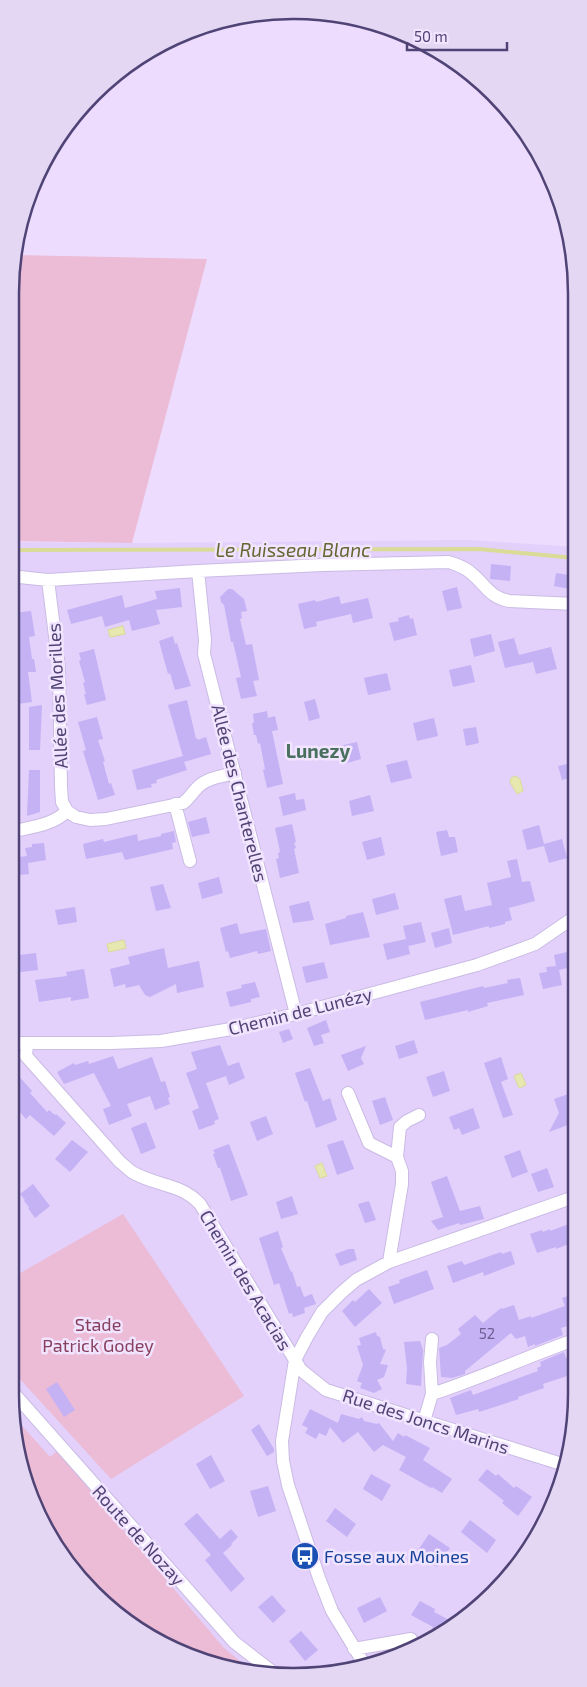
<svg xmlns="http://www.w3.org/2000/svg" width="587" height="1687" viewBox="0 0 587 1687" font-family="'Exo 2',sans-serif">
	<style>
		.residential { fill: #e3d0fb }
		.green { fill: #ecbbd5 }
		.water { fill: #e7e8b0; stroke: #d9db96 }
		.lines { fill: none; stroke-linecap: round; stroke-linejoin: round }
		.stream { stroke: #d9db96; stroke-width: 4 }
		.building { fill: #c4b2f5 }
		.street-casing { stroke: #c9bbe4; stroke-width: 14 }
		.path { stroke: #a796d9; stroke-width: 2.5; stroke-dasharray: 1 4; stroke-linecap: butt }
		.street { stroke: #fff; stroke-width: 12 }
		.labels { text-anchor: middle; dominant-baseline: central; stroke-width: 5; stroke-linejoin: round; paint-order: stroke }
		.number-label { font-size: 15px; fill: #6c6095 }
		.street-label { font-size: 18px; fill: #4f4475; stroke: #f1e4ff }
		.park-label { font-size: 18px; fill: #88405e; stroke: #f1e4ff }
		.transit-label { font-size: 18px; fill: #164399; stroke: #f1e4ff; text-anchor: start }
		.water-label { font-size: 19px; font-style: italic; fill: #646730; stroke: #f1e4ff }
		.neighbourhood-label { font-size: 19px; font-weight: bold; fill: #48705d; stroke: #f1e4ff }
		.rim { fill: none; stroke: #4f4475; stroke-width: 2.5 }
	</style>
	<rect width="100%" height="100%" fill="#eddcfe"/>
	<path class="residential" d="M470 540 575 547 577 1393 567 1467 529 1551 451 1629 367 1667 257 1675 168 1648 81 1581 31 1502 10 1393V542L132 543Z"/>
	<path class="green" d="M15 255 207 259 132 543 10 541V294Z
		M123 1214 244 1396 111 1479 10 1368V1279Z
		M15 1418 50 1457 57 1451 223 1647 255 1674 168 1648 81 1581 31 1502Z"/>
	<path class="water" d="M123 626 125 634 110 637 108 630Z
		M515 776 520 779 523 791 517 794 510 782 511 778Z
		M124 940 126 948 109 952 107 944Z
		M521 1073 526 1085 519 1088 514 1076Z
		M322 1163 327 1176 320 1178 315 1166Z"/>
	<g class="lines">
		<path class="stream" d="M10 550 479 549 575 558"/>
	</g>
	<path class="building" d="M491 564 511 566 510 581 490 579Z
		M556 573 575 576V590L554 586Z
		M457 587 462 608 447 611 442 591Z
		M180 588 182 607 156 610 160 624 132 631 129 620 105 627 102 616 71 624 67 610 122 595 125 608 157 599 155 591Z
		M228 589H232L244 599 247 611 241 612 242 618 240 619 246 645 252 644 259 680 253 681 257 696 241 699 236 678 241 677 233 642H231L224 605 221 602 220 597Z
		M339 596 341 604 368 598 373 618 353 623 351 614 316 622 317 626 304 629 298 604 315 600 316 602Z
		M31 611 35 636 29 637 32 659H34L36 672H28L32 702 17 704 15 682H17L13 649H17L13 613Z
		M409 615 410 619 413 618 417 635 394 641 389 623 399 621 398 618Z
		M491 634 495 651 474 657 470 639Z
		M173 636 175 644 177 643 191 686 175 690 170 673 168 674 159 641Z
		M514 638 519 655 551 647 557 669 536 674 533 662 505 668 498 642Z
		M94 649 106 700 87 705 84 694H86L83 683 85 682 79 661 81 660 79 653Z
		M471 665 475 682 453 687 449 670Z
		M387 673 391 690 368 695 364 678Z
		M315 699 320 718 309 721 304 702Z
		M187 700 196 739 197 738 198 740 206 737 211 754 184 762 187 770 156 780 157 783 151 784 152 787 137 790 132 770 183 756 184 760 168 705Z
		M42 705 40 750H29V707Z
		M267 711 268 718 275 716 278 730 272 731 283 784 267 788 263 770 265 769 260 743 258 744 256 735H254L252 723H254L253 714Z
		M97 717 103 739 98 740 105 761 103 762 109 784 111 783 115 795 98 800 83 751 86 750 78 722Z
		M434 718 438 736 417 741 413 723Z
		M476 727 479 743 466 746 463 729Z
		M357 742 361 759 344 764 339 746Z
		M407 760 412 778 391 783 386 765Z
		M573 763 576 776 562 780 558 766Z
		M29 770H40V812L27 816Z
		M295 793 296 800 304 799 306 810 283 816 279 797Z
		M370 795 374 811 352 816 349 801Z
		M206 817 210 833 192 837 188 822Z
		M292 824 296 842 294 843 296 848 294 849 299 873 280 878 276 859 279 858 278 853 280 852 275 828Z
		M539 825 544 844 562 839 567 858 549 863 544 846 527 850 522 830Z
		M447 830 449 837H455L458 852 441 856 436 832Z
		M174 831 176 842 172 843 173 849 125 860 122 852 86 859 83 844 103 839 104 842 137 834 138 841 161 836V834Z
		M381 837 385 855 367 860 362 842Z
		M44 843 46 860 28 863 29 874 10 876V858L27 856 25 848 32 847V844Z
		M517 859 522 882 530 881 535 901 509 908 512 920 505 922V924L489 928V926L453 935 444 899 461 895 465 911 492 905 487 883 511 877 507 861Z
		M219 877 223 893 202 899 198 883Z
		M163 884 171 908 156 911 150 887Z
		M395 893 399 909 376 915 372 899Z
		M309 901 314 920 293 923 289 906Z
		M75 907 77 922 58 925 55 910Z
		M363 912 370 937 330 945 325 924 346 918V916Z
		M421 922 426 942 408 946 407 940 410 954 387 960 383 944 406 939 403 926Z
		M237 923 240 934 266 929 271 951 258 954 257 951 230 958 228 951 226 952 220 928Z
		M449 928 452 943 435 948 431 933Z
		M164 948 168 968 199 961 204 987 177 993 176 984 150 997 145 995 139 985 126 988 125 984 114 987 110 969 130 964 128 957Z
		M576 950V966L559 970 562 985 543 989 539 973 547 972 546 967 556 966 554 955Z
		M36 953 38 970 12 973 10 956Z
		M324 962 328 978 306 983 302 967Z
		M84 969 89 998 71 1001V997L39 1002 35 980 67 976 66 972Z
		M520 978 524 995 487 1003 488 1006 468 1012V1010L425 1020 420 1002 483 986 484 988 508 983 507 980Z
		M255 982 260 997 251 999V1002L230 1007 226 992 242 988 241 985Z
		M326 1020 330 1032 321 1035 324 1043 314 1046 307 1028Z
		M289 1029 293 1039 283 1043 279 1032Z
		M414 1040 418 1053 399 1059 395 1046Z
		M220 1045 228 1066 239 1062 245 1078 229 1085 226 1076 206 1083 219 1119 214 1121 215 1124 199 1130 192 1111 199 1108 186 1073 197 1069 191 1052Z
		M366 1046 361 1058 364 1064 348 1071 341 1055Z
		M113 1056 118 1069 152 1057 161 1082 165 1081 170 1097 168 1098 170 1104 155 1110 150 1096 127 1104 132 1116 109 1125 103 1109 111 1106 94 1073 64 1084 57 1072 74 1063 75 1065 88 1061 89 1064Z
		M501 1057 508 1079 501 1082 513 1115 503 1118 484 1063Z
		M10 1066 32 1091 30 1093 47 1112 49 1110 55 1115 56 1114 66 1123 54 1136 30 1115 26 1119 10 1101Z
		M310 1068 323 1101 330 1098 337 1120 316 1128 307 1101 305 1102 295 1073Z
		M444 1071 450 1091 433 1097 426 1077Z
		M571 1093 576 1110V1122L549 1132 559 1113 554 1099Z
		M385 1097 393 1120 380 1125 372 1101Z
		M473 1108 480 1128 462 1135 459 1128 454 1130 449 1117Z
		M266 1116 273 1134 257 1141 250 1122Z
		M146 1122 156 1148 141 1154 131 1128Z
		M72 1140 88 1152 70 1172 55 1159Z
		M343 1140 354 1169 337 1175 327 1145Z
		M229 1144 248 1195 231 1201 220 1168H218L213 1154 215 1153 213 1150Z
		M520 1150 528 1172 512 1178 504 1156Z
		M547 1168 554 1187 538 1192 531 1174Z
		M447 1176 460 1211 480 1206 484 1219 460 1225 459 1223 438 1230 431 1221 443 1217 431 1182Z
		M33 1184 50 1206 35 1218 28 1208 29 1207 24 1201 25 1200 20 1194Z
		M292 1196 298 1214 281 1219 276 1202Z
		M369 1201 376 1220 365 1223 358 1204Z
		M577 1221V1241L556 1249V1247L537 1253 530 1234 542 1230 543 1232 550 1229V1231Z
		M278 1231 283 1247 281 1248 291 1272 292 1271 297 1287 300 1286 304 1297 312 1294 316 1304 304 1308 305 1313 293 1317 292 1313 289 1314 279 1283 274 1285 259 1238Z
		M349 1249H354L357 1260 340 1266 335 1254Z
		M511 1251 515 1264 484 1276 483 1272 453 1283 447 1266 462 1261 464 1265 501 1252 502 1254Z
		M427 1270 434 1289 394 1304 388 1287 400 1283 399 1280Z
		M369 1289 382 1303 355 1327 342 1311 353 1300 355 1302Z
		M577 1293V1323L561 1328 563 1335 535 1346V1344L528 1347 525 1336 516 1339 511 1333 465 1371V1374L452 1378 441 1377 439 1348 447 1345 461 1334 458 1329 475 1315 483 1323 501 1308 502 1309 514 1305 519 1320 531 1316V1318L565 1306 562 1298Z
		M376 1332 377 1336 380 1337 383 1349 386 1350 380 1364 388 1365 384 1377 377 1380 382 1389 374 1393 360 1388 362 1383 357 1381 363 1365 357 1346 361 1345 359 1338Z
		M420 1341 423 1350 421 1386 406 1384 407 1369 404 1342Z
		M564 1352 566 1358 570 1357 576 1373 543 1384 544 1388 518 1397 519 1399 479 1412 478 1409 456 1415 450 1398 471 1390 473 1395 538 1371 537 1368 541 1366 540 1362Z
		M57 1382 75 1410 64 1417 46 1389Z
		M310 1409 338 1423 341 1414 359 1419 362 1417 364 1421 377 1424 379 1423 393 1441 398 1433 404 1437 405 1435 430 1448 423 1460 452 1479 442 1493 432 1487 431 1488 399 1470 406 1457 383 1445 374 1452 358 1432 343 1443 330 1427 326 1436 319 1433 316 1439 305 1433 308 1428 302 1425Z
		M259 1424 274 1449V1452L267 1456 251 1430Z
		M211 1455 225 1481 210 1489 196 1464Z
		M487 1469 496 1476 498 1474 514 1488 516 1486 532 1497 518 1516 502 1503 504 1501 478 1480Z
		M371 1474 391 1485 382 1501 363 1489Z
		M268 1486 276 1511 258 1517 250 1491Z
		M335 1508 356 1524 347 1537 326 1521Z
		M197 1513 220 1539 231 1529 238 1537 231 1544 232 1545 223 1553 245 1579 231 1592 205 1560 211 1555 184 1524Z
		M470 1520 496 1540 487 1553 461 1532Z
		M429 1534 450 1548 437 1567 416 1553Z
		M272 1595 286 1611 273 1623 258 1607Z
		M380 1597 387 1611 364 1623 357 1608Z
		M420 1601 435 1609 434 1612 451 1621 448 1626 452 1628 425 1641 433 1627 411 1615Z
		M301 1631 318 1650 305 1661 289 1641Z"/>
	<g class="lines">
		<defs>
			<path id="street" d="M198 571 205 640 204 654 296 1014
				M10 576 48 580 198 571 322 565 449 562C457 565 465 567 471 573 486 585 489 597 509 601L575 604
				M48 580 59 668 61 787 62 802 67 811 76 817 90 820 106 819 183 803C190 798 191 794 197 788 206 778 222 776 235 773
				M175 804 190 861
				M10 832C30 827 52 826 67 811
				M10 1043H111L161 1041 231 1029 296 1014 477 965 535 944 576 916
				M27 1044 26 1056 120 1162C124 1165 128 1169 132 1172 155 1186 181 1183 200 1204L301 1370 326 1390 568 1466
				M348 1093 369 1143 397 1157 402 1171V1184L389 1262
				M397 1157 400 1127 407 1121 419 1115
				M10 1389 234 1642 274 1673
				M432 1394C481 1378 528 1356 577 1339
				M424 1421 432 1394 430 1362 432 1339
				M354 1649 411 1639 415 1645
				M366 1667 332 1611 319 1578 288 1485 283 1461 282 1441 295 1360 307 1337 322 1312 341 1293 356 1280 389 1262 577 1196"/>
		</defs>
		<use href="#street" class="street-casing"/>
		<path class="path" d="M219 1663H227L238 1660"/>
		<use href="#street" class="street"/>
	</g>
	<defs>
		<symbol id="bus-disc" viewBox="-11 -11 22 22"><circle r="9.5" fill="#1a4fb4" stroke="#f1e4ff"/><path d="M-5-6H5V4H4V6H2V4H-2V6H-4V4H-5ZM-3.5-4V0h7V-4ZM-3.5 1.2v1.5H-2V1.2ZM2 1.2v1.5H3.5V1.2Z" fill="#fff"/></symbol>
	</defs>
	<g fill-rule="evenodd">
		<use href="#bus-disc" x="289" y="1540" width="32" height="32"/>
	</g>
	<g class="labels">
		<g class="number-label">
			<text x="487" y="1333">52</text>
		</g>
		<g class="street-label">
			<text transform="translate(57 696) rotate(-93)">Allée des Morilles</text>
			<text transform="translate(240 793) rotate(76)">Allée des Chanterelles</text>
			<text transform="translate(300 1011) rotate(-14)">Chemin de Lunézy</text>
			<text transform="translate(246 1280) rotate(59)">Chemin des Acacias</text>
			<text transform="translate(426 1421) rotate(18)">Rue des Joncs Marins</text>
			<text transform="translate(139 1535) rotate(48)">Route de Nozay</text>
		</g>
		<g class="park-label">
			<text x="98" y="1324">Stade<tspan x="98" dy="21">Patrick Godey</tspan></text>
		</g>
		<g class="transit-label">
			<text x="324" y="1556">Fosse aux Moines</text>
		</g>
		<g class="water-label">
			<text x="293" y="549">Le Ruisseau Blanc</text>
		</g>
		<g class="neighbourhood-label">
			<text x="318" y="750">Lunezy</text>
		</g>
	</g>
	<path d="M0 0H587V1687H0ZM293 19H294A274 274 0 0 1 568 293V1394A274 274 0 0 1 294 1668H293A274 274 0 0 1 19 1394V293A274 274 0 0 1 293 19Z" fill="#e4d7f4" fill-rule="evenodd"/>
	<path class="rim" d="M293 19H294A274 274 0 0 1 568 293V1394A274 274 0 0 1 294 1668H293A274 274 0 0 1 19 1394V293A274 274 0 0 1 293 19Z"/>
	<path d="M407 42v8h100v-8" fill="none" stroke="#4f4475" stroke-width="2.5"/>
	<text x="414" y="42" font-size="15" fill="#4f4475" stroke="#f1e4ff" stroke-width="4" paint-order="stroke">50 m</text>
</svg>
